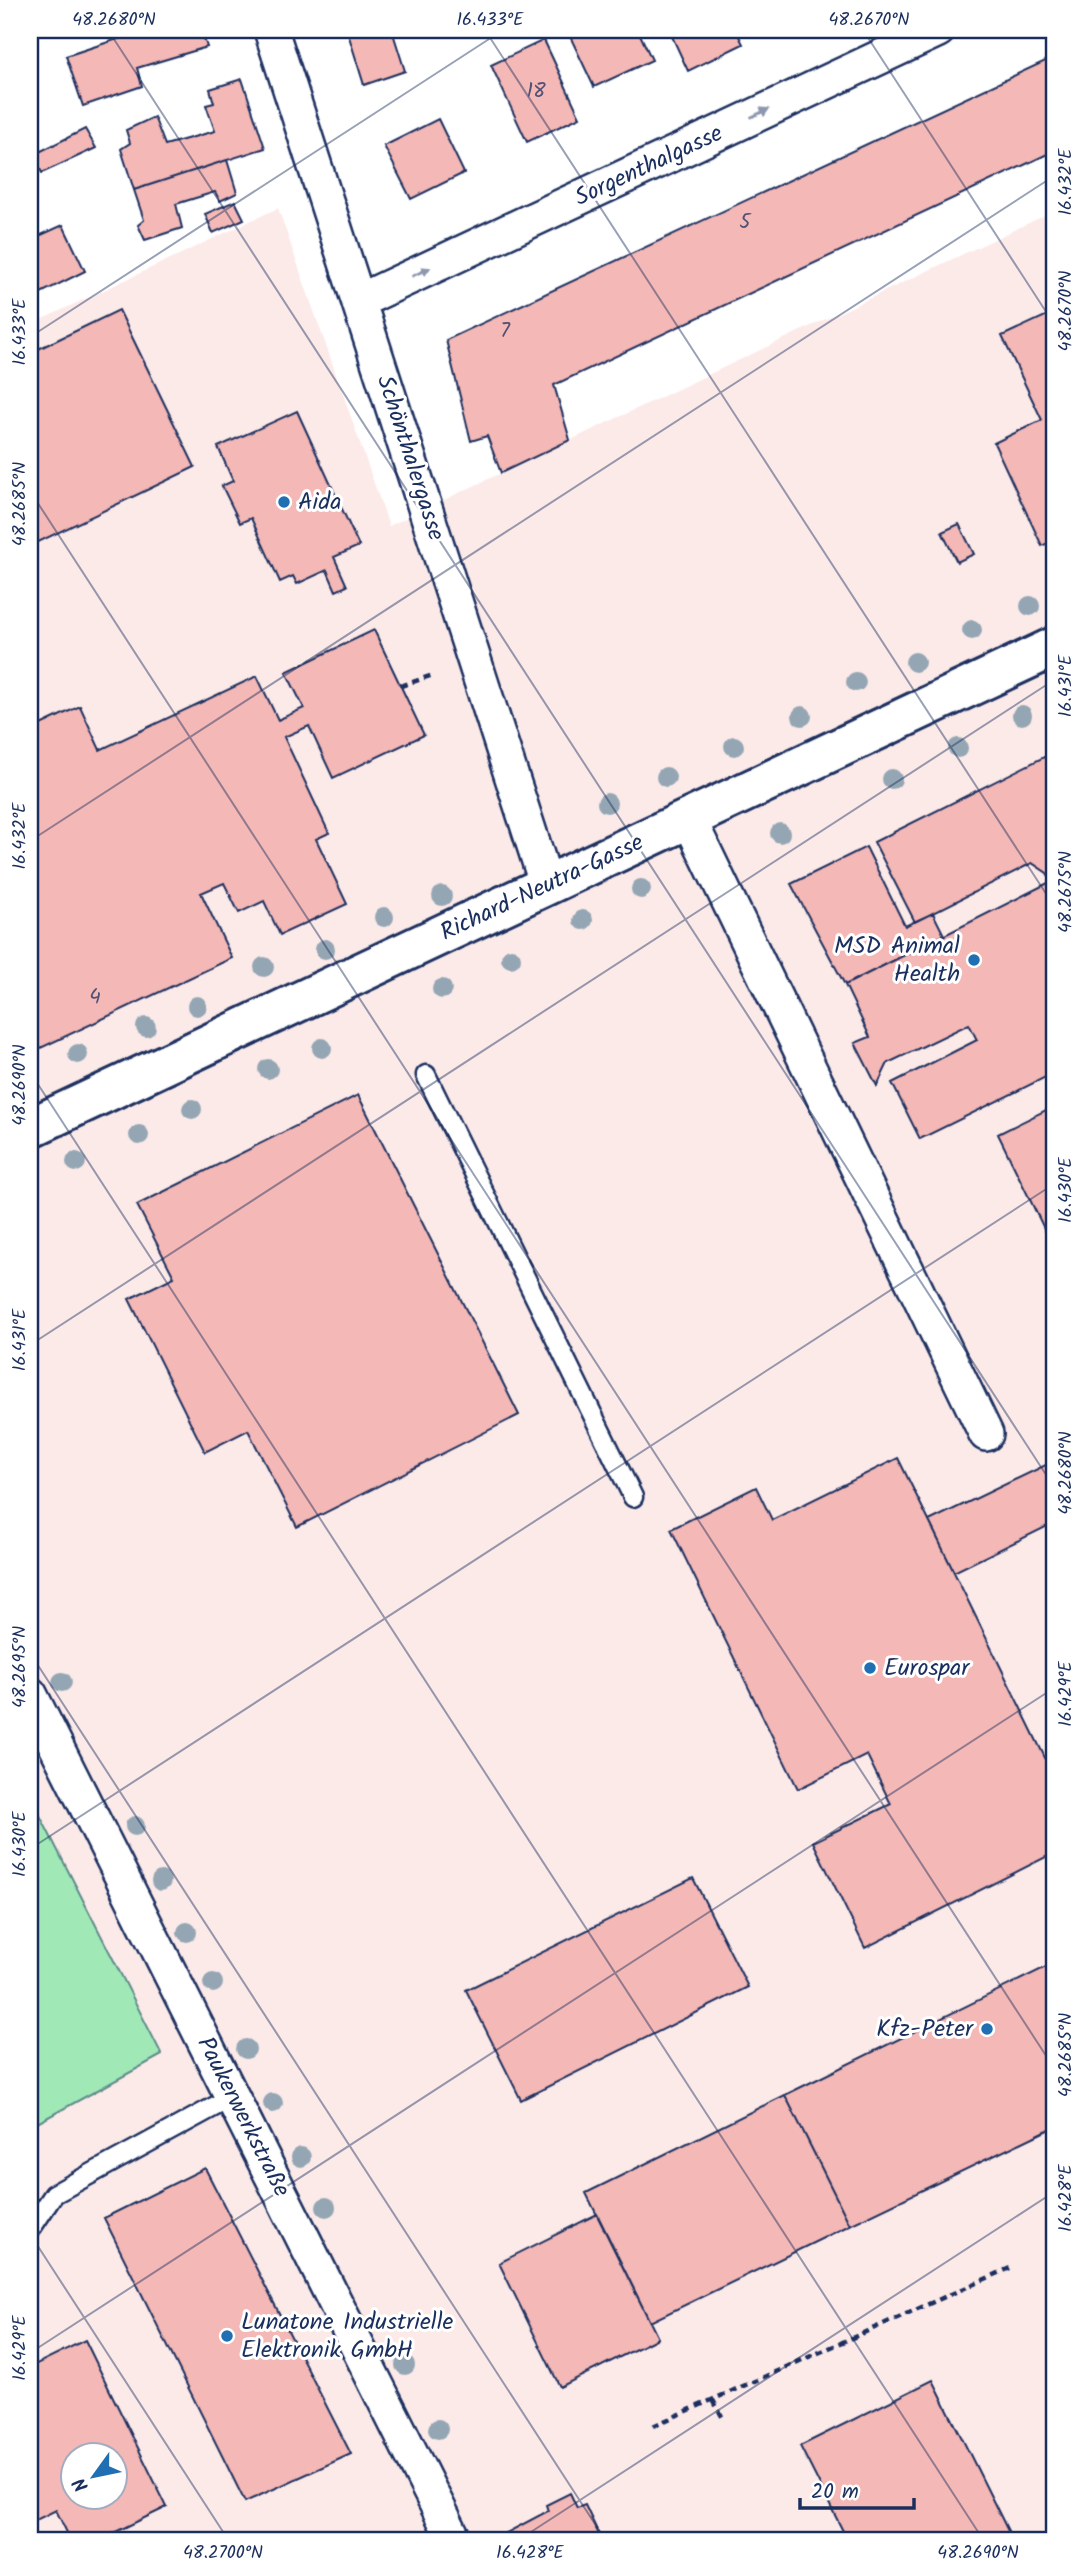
<svg xmlns="http://www.w3.org/2000/svg" width="1084" height="2571" viewBox="0 0 1084 2571" font-family="Kalam,sans-serif">
	<style>
		.built { fill: #fceae9; fill-rule: evenodd }
		.green { fill: #a0e9b7; stroke: #5e8c8a; stroke-width: 2 }
		.building { fill: #f4b8b6; stroke: #1b2f5e; stroke-width: 2; fill-rule: evenodd }
		.lines { fill: none; stroke-linecap: round; stroke-linejoin: round }
		.service-casing { stroke: #1b2f5e; stroke-width: 23 }
		.minor-casing { stroke: #1b2f5e; stroke-width: 38 }
		.tertiary-casing { stroke: #1b2f5e; stroke-width: 44 }
		.path { stroke: #1b2f5e; stroke-width: 4.5; stroke-dasharray: 7 5; stroke-linecap: butt }
		.service { stroke: #fff; stroke-width: 18 }
		.minor { stroke: #fff; stroke-width: 33 }
		.tertiary { stroke: #fff; stroke-width: 38 }
		.tree { fill: #94a6b3 }
		.oneway { fill: #8d97ae }
		.ticks { fill: none; stroke: #1b2f5e; stroke-width: 2; stroke-opacity: 0.45 }
		.poi-dot { fill: #1f6fb2; stroke: #fff; stroke-width: 2.5 }
		.labels { text-anchor: middle; dominant-baseline: central; stroke-width: 6; stroke-linejoin: round; paint-order: stroke }
		.number-label { font-size: 21px; fill: #515174 }
		.street-label { font-size: 24px; fill: #1b2f5e; stroke: #fff }
		.poi-label { font-size: 24px; fill: #1b2f5e; stroke: #fff; text-anchor: start }
		.neatline { fill: none; stroke: #1b2f5e; stroke-width: 2.5 }
		.ticks-label { font-size: 18px; text-anchor: middle; fill: #1b2f5e }
	</style>
	<rect width="100%" height="100%" fill="#fff"/>
	<filter id="ink" filterUnits="userSpaceOnUse"><feTurbulence type="fractalNoise" baseFrequency=".0143" numOctaves="2"/><feDisplacementMap in="SourceGraphic" scale="14" xChannelSelector="R" yChannelSelector="G"/><feConvolveMatrix kernelMatrix="1 2 1 2 8 2 1 2 1" color-interpolation-filters="sRGB"/></filter>
	<g filter="url(#ink)">
		<path class="built" d="M278 208 389 526 1054 211V2541H30V325ZM74 2456H116V2498H74Z"/>
		<path class="green" d="M30 1796 162 2055 30 2127Z"/>
		<path class="building" d="M145 30H201L207 47 137 68 142 86 83 106 66 56Z
			M347 30H392L405 71 364 85Z
			M567 30H638L652 60 594 87Z
			M669 30H736L743 44 688 71Z
			M544 40 580 117 527 142 491 65Z
			M1054 57V151L554 385 570 440 501 473 487 436 471 441 446 340Z
			M242 79 265 148 134 190 121 149 130 143 126 130 154 117 165 145 215 131 206 105 214 103 210 89Z
			M438 119 464 173 411 199 384 146Z
			M85 129 96 148 42 173 33 155Z
			M227 160 237 193 220 201 215 192 176 204 182 228 145 240 138 225 144 220 134 190Z
			M235 201 244 219 213 233 205 214Z
			M63 225 85 271 41 293 30 271V240Z
			M119 310 195 467 30 546V353Z
			M1054 312V540L1042 546 994 443 1042 420 1002 336Z
			M297 411 359 546 334 557 347 586 336 591 327 570 297 584 293 576 280 582 251 518 240 523 222 486 233 481 218 447Z
			M959 524 974 554 957 562 942 532Z
			M374 630 424 735 333 778 309 726 284 737 329 833 316 839 347 904 280 935 264 901 239 913 224 883 201 893 232 958 30 1053V730L80 706 100 750 257 676 278 720 304 708 286 672Z
			M1054 752V1073L920 1139 892 1083 977 1040 969 1024 888 1063 877 1086 855 1043 870 1037 845 985 1052 881 1047 873 1032 863 915 922 874 842Z
			M866 847 905 926 933 913 944 935 845 985 791 884Z
			M358 1095 519 1415 297 1527 248 1430 205 1452 129 1299 174 1277 137 1205Z
			M1054 1106V1249L998 1134Z
			M898 1458 1054 1776V1853L865 1948 813 1842 891 1804 867 1755 798 1789 671 1529 756 1487 772 1520Z
			M1054 1461V1523L954 1572 929 1521Z
			M693 1878 748 1987 521 2100 466 1990Z
			M1054 1963V2127L850 2225 785 2095Z
			M785 2095 850 2225 650 2322 586 2193Z
			M205 2168 351 2454 245 2502 104 2218Z
			M597 2214 658 2338 560 2387 499 2263Z
			M85 2340 167 2507 97 2541H71L56 2510 30 2523V2367ZM74 2456H116V2498H74Z
			M933 2380 1013 2541H848L800 2446Z
			M570 2493 577 2508 585 2505 602 2541H491L548 2511 546 2505Z"/>
		<g class="lines">
			<defs>
				<path id="service" d="M426 1075 633 1497
					M30 2230 54 2194 232 2097"/>
				<path id="minor" d="M271 30 547 886
					M359 301 938 30
					M689 819 986 1434
					M30 1694 455 2541"/>
				<path id="tertiary" d="M30 1128 1054 647"/>
			</defs>
			<use href="#service" class="service-casing"/>
			<use href="#minor" class="minor-casing"/>
			<use href="#tertiary" class="tertiary-casing"/>
			<path class="path" d="M401 686 433 675
				M713 2400 724 2420
				M653 2426 1010 2268"/>
			<use href="#service" class="service"/>
			<use href="#minor" class="minor"/>
			<use href="#tertiary" class="tertiary"/>
		</g>
		<g class="tree">
			<circle cx="1030" cy="606" r="10"/>
			<circle cx="972" cy="630" r="10"/>
			<circle cx="915" cy="662" r="10"/>
			<circle cx="856" cy="682" r="10"/>
			<circle cx="1022" cy="715" r="10"/>
			<circle cx="802" cy="716" r="10"/>
			<circle cx="734" cy="746" r="10"/>
			<circle cx="958" cy="748" r="10"/>
			<circle cx="666" cy="777" r="10"/>
			<circle cx="892" cy="779" r="10"/>
			<circle cx="607" cy="803" r="10"/>
			<circle cx="780" cy="833" r="10"/>
			<circle cx="641" cy="889" r="10"/>
			<circle cx="442" cy="896" r="10"/>
			<circle cx="384" cy="917" r="10"/>
			<circle cx="583" cy="920" r="10"/>
			<circle cx="325" cy="949" r="10"/>
			<circle cx="511" cy="958" r="10"/>
			<circle cx="264" cy="967" r="10"/>
			<circle cx="442" cy="989" r="10"/>
			<circle cx="197" cy="1006" r="10"/>
			<circle cx="146" cy="1027" r="10"/>
			<circle cx="322" cy="1048" r="10"/>
			<circle cx="78" cy="1054" r="10"/>
			<circle cx="268" cy="1069" r="10"/>
			<circle cx="192" cy="1109" r="10"/>
			<circle cx="139" cy="1135" r="10"/>
			<circle cx="76" cy="1162" r="10"/>
			<circle cx="62" cy="1682" r="10"/>
			<circle cx="135" cy="1826" r="10"/>
			<circle cx="161" cy="1881" r="10"/>
			<circle cx="187" cy="1932" r="10"/>
			<circle cx="213" cy="1983" r="10"/>
			<circle cx="246" cy="2049" r="10"/>
			<circle cx="273" cy="2103" r="10"/>
			<circle cx="301" cy="2157" r="10"/>
			<circle cx="326" cy="2207" r="10"/>
			<circle cx="405" cy="2365" r="10"/>
			<circle cx="438" cy="2429" r="10"/>
		</g>
		<defs><path id="oneway-solid" d="M-6-.8H1V-3.2L6.5 0L1 3.2V.8H-6Z" transform="scale(1.75)"/></defs>
		<g class="oneway">
			<use href="#oneway-solid" transform="translate(760 113) rotate(-25)"/>
			<use href="#oneway-solid" transform="translate(421 272) rotate(-25)"/>
		</g>
	</g>
	<path class="ticks" d="M108 30 1054 1487M485 30 1054 906M863 30 1054 324M30 337 503 30M30 491 1054 2068M30 841 1054 176M30 1072 984 2541M30 1345 1054 680M30 1653 606 2541M30 1849 1054 1184M30 2234 229 2541M30 2353 1054 1688M517 2541 1054 2192"/>
	<g class="poi-dot">
		<circle cx="284" cy="502" r="7"/>
		<circle cx="974" cy="960" r="7"/>
		<circle cx="870" cy="1668" r="7"/>
		<circle cx="987" cy="2029" r="7"/>
		<circle cx="227" cy="2336" r="7"/>
	</g>
	<g class="labels">
		<g class="number-label">
			<text x="536" y="91">18</text>
			<text x="745" y="222">5</text>
			<text x="505" y="331">7</text>
			<text x="95" y="997">4</text>
		</g>
		<g class="street-label">
			<text transform="translate(649 166) rotate(-25)">Sorgenthalgasse</text>
			<text transform="translate(410 458) rotate(72)">Schönthalergasse</text>
			<text transform="translate(542 888) rotate(-25)">Richard-Neutra-Gasse</text>
			<text transform="translate(243 2117) rotate(63)">Paukerwerkstraße</text>
		</g>
		<g class="poi-label">
			<text x="298" y="502">Aida</text>
			<text x="960" y="946" text-anchor="end">MSD Animal<tspan x="960" dy="28">Health</tspan></text>
			<text x="884" y="1668">Eurospar</text>
			<text x="973" y="2029" text-anchor="end">Kfz-Peter</text>
			<text x="241" y="2322">Lunatone Industrielle<tspan x="241" dy="28">Elektronik GmbH</tspan></text>
		</g>
	</g>
	<rect width="1084" height="2571" fill="none" stroke="#fff" stroke-width="77"/>
	<g transform="translate(94 2476) rotate(237)"><circle r="33" fill="#ffffff" stroke="#a4acbf" stroke-width="2"/>
	<path d="M0-5L12 26L0 18L-12 26Z" fill="#1f6fb2"/>
	<text y="-10" font-size="19" font-weight="bold" text-anchor="middle" fill="#1b2f5e">N</text>
	</g>
	<path d="M800 2498v10h114v-10" fill="none" stroke="#1b2f5e" stroke-width="3.5"/>
	<text x="811" y="2498" font-size="21" fill="#1b2f5e" stroke="#ffffff" stroke-width="5" paint-order="stroke">20 m</text>
	<rect x="38" y="38" width="1008" height="2494" class="neatline"/>
	<g class="ticks-label">
		<text x="114" y="25">48.2680°N</text>
		<text x="490" y="25">16.433°E</text>
		<text x="869" y="25">48.2670°N</text>
		<text transform="translate(1065 182) rotate(-90)" y="6">16.432°E</text>
		<text transform="translate(1065 311) rotate(-90)" y="6">48.2670°N</text>
		<text transform="translate(19 332) rotate(-90)" y="6">16.433°E</text>
		<text transform="translate(19 504) rotate(-90)" y="6">48.2685°N</text>
		<text transform="translate(1065 686) rotate(-90)" y="6">16.431°E</text>
		<text transform="translate(19 836) rotate(-90)" y="6">16.432°E</text>
		<text transform="translate(1065 892) rotate(-90)" y="6">48.2675°N</text>
		<text transform="translate(19 1085) rotate(-90)" y="6">48.2690°N</text>
		<text transform="translate(1065 1190) rotate(-90)" y="6">16.430°E</text>
		<text transform="translate(19 1340) rotate(-90)" y="6">16.431°E</text>
		<text transform="translate(1065 1473) rotate(-90)" y="6">48.2680°N</text>
		<text transform="translate(19 1667) rotate(-90)" y="6">48.2695°N</text>
		<text transform="translate(1065 1694) rotate(-90)" y="6">16.429°E</text>
		<text transform="translate(19 1844) rotate(-90)" y="6">16.430°E</text>
		<text transform="translate(1065 2055) rotate(-90)" y="6">48.2685°N</text>
		<text transform="translate(1065 2198) rotate(-90)" y="6">16.428°E</text>
		<text transform="translate(19 2348) rotate(-90)" y="6">16.429°E</text>
		<text x="223" y="2558">48.2700°N</text>
		<text x="530" y="2558">16.428°E</text>
		<text x="978" y="2558">48.2690°N</text>
	</g>
</svg>
